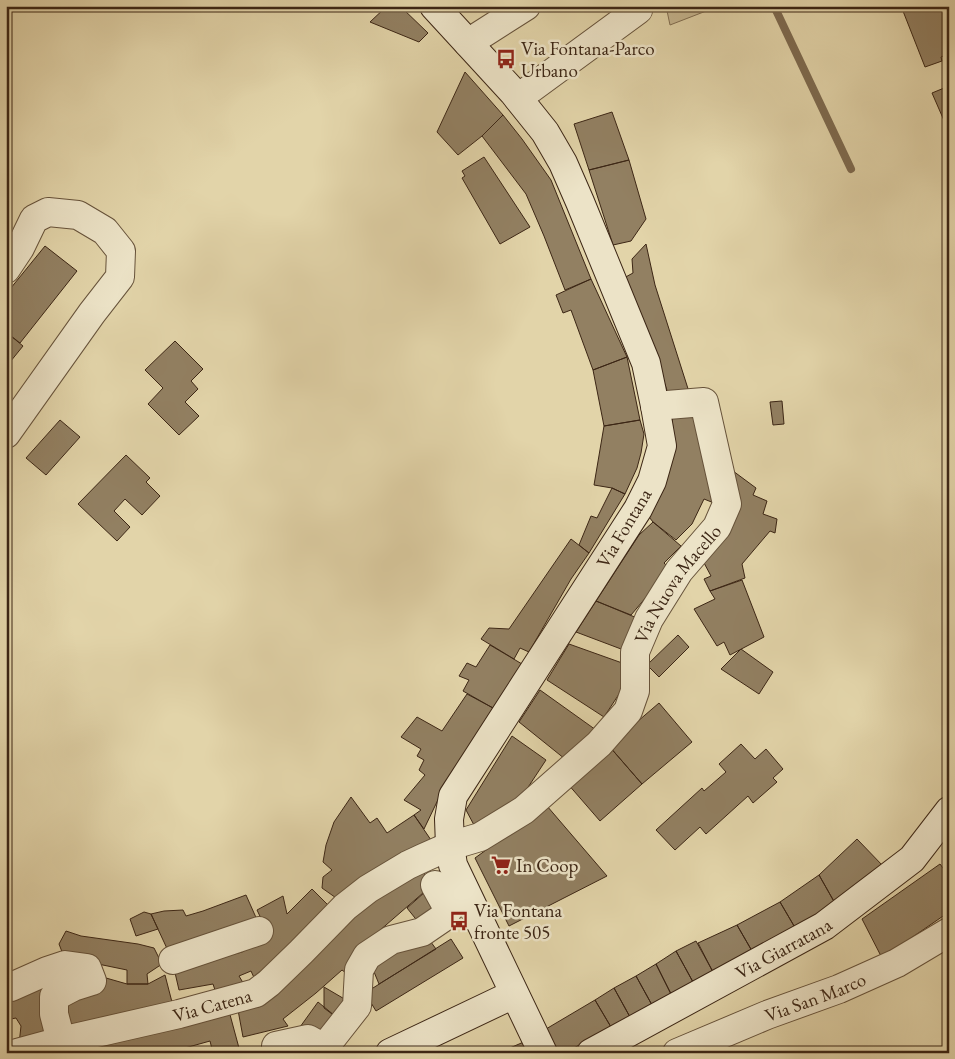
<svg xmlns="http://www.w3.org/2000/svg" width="955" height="1059" viewBox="0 0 955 1059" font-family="'EB Garamond',serif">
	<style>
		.green { fill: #c6b690; stroke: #816e52 }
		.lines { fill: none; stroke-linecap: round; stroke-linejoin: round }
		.stream { stroke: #7e6b50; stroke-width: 8 }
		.building { fill: #928062; stroke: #3c2615 }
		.street-casing { stroke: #66523a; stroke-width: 30 }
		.secondary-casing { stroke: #3c2615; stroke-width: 30 }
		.street { stroke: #ece3c7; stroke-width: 28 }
		.secondary { stroke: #ece3c7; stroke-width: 28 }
		.labels { text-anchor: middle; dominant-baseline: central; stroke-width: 5; stroke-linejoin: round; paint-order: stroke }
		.poi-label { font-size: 19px; fill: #3c2615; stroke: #ece3c7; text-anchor: start }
		.street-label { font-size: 19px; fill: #3c2615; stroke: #ece3c7 }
	</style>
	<rect width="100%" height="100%" fill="#e2d4a9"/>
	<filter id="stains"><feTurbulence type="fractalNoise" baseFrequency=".004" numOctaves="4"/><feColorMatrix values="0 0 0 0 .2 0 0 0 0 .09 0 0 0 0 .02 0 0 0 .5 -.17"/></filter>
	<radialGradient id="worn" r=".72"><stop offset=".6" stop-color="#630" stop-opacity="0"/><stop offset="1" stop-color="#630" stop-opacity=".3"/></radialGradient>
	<path class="green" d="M666 6H719L670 25Z"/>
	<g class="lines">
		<path class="stream" d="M774 6 851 169"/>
	</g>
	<path class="building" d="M387 6H400L428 33 419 42 370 22Z
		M901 6H949V54L941 57 942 61 925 67Z
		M465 72 503 115 482 136 458 155 437 132Z
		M949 86V132L932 93Z
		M612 112 629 160 589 170 574 124Z
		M503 115 522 139 551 180 591 279 565 290 544 236 526 194 482 136Z
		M484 157 530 227 500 244 462 178 465 176 462 171Z
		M629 160 646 219 631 241 613 245 589 170Z
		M646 244 655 285 690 395 670 399 653 350 622 279 633 273 632 259Z
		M45 246 77 271 20 343 6 332V294Z
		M591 279 627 357 593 370 571 310 563 313 556 295Z
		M6 332 23 346 6 367Z
		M175 341 203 369 191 381 198 389 185 402 199 416 179 435 148 404 163 388 145 370Z
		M627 357 640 420 604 426 593 370Z
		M782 401 784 424 773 425 770 402Z
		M671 408 693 409 714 503 704 499 692 524 676 540 653 522 649 517 674 440Z
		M60 420 80 437 46 475 26 458Z
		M640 420 644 434 641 453 637 468 625 494 612 488 594 485 604 426Z
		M126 455 150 478 146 482 160 496 142 515 125 499 114 511 130 527 117 541 78 504Z
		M729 468 756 488 753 495 767 501 763 514 777 519 775 533 770 531 742 564 745 578 710 591 704 579 711 576 703 561Z
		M612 488 625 494 589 553 579 545 591 516 597 518Z
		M653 522 681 546 664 563 670 569 631 615 596 601 639 535Z
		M571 539 589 553 571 579 529 652 520 648 514 659 481 639 489 628 509 629Z
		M742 580 764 637 730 655 724 642 717 646 694 609 715 599 710 591Z
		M596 601 637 618 629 652 576 632Z
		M678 635 689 647 659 677 647 665Z
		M569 644 625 664 621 691 604 717 547 680Z
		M490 645 522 664 493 708 463 691 469 680 459 676 467 663 476 667Z
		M741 649 773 672 759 694 721 669Z
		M540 690 596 730 565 759 519 722Z
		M467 694 493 708 446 783 424 829 414 815 421 810 404 800 425 775 419 770 424 760 417 756 421 749 401 737 417 717 442 731Z
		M659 703 692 742 642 784 609 746Z
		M512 736 546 760 519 801 474 825 466 810Z
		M741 744 755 759 766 749 783 769 773 778 777 782 753 803 748 796 706 834 700 827 675 850 656 830 702 788 704 791 726 772 719 764Z
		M609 746 642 784 600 821 567 783Z
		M351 797 370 823 377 818 387 833 414 815 431 840 339 900 322 888 323 877 332 870 323 862 326 845 334 822Z
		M547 806 607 876 509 926 475 858Z
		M857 839 883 866 836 905 819 875Z
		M940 864 949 876V912L882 958 862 919Z
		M423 871 431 886 356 951 350 976 342 970 316 993 283 1019 288 1026 243 1037 238 1010 259 1007 271 996 374 892Z
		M819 875 836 905 797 931 780 902Z
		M312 889 328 905 256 982 251 971 239 976 245 986 217 996 213 984 179 990 173 964 223 957 242 952 264 940 267 931 257 910 283 896 287 914Z
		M425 892 442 914 423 928 407 908Z
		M246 895 258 922 170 955 151 914 164 911 183 910 186 916 203 911Z
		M780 902 797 931 752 951 737 925Z
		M144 912 151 914 158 929 136 936 130 919Z
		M737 925 752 951 713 972 698 943Z
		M66 931 81 936 138 944 154 948 162 964 147 974 148 984H127V970L64 957 59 944Z
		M425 934 436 949 379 984 372 967Z
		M451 939 463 958 376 1011 365 993Z
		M696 941 713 972 693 982 676 951Z
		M676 951 693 982 671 994 656 964Z
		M656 964 671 994 652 1005 636 976Z
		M52 972V1031L19 1044 21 1026 16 1018 6 1020V994Z
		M165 975 173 1006 67 1029 63 994 99 976 127 984H148Z
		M636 976 652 1005 630 1017 614 988Z
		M324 987 353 1004 340 1020 324 1008Z
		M614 988 630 1017 611 1027 595 1000Z
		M595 1000 611 1027 565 1053H558L546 1029Z
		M318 1002 340 1020 322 1043 300 1027Z
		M229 1011 239 1048 226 1053H213L210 1041 167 1053H84L82 1045Z
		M526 1041 531 1053H503V1051Z"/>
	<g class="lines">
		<defs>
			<g id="street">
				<path d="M468 43 526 6"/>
				<path d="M518 98 638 10 637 6"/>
				<path d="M6 269 20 248 34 219 48 212 78 215 105 231 121 251 120 277 92 313 6 434"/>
				<path d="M173 960 259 931"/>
				<path d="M6 986 11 987 47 971 65 965 87 968 92 981 73 987 54 997V1014L61 1041"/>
				<path d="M276 1046 308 1039 324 1048 357 1006 359 970 367 956 391 940 422 932 444 917 447 912 446 905 435 885"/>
				<path id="s1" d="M17 1053 61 1041 179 1014 256 993 269 983 301 952 345 907 368 889 408 865 423 858 450 846 480 837 524 810 599 744 628 711 635 691V652L649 619 679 571 717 527 727 504 704 402 655 406"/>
				<path id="s2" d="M677 1053 767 1015 839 989 897 963 949 932"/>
			</g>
			<g id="secondary">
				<path d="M434 6 513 92 545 132 563 163 580 202 646 363 655 406 662 446 652 481 638 509 453 796 449 819 450 846 453 865 543 1053"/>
				<path d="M390 1053 514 994"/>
				<path id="s3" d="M591 1053 824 926 912 859 949 811"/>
			</g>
		</defs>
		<use href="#street" class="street-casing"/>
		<use href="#secondary" class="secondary-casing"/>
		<use href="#street" class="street"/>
		<use href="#secondary" class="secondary"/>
	</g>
	<defs>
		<symbol id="bus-bare" viewBox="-9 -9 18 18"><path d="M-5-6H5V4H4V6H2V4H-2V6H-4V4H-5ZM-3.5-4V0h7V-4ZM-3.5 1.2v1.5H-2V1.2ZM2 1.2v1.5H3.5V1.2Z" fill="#8f2418" stroke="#ece3c7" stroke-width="2.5" paint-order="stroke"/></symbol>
		<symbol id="supermarket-bare" viewBox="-9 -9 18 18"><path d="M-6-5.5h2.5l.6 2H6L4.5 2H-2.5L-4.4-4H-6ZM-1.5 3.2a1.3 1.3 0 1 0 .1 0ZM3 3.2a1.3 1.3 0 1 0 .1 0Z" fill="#8f2418" stroke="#ece3c7" stroke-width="2.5" paint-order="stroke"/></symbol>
	</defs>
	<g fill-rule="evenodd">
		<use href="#bus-bare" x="492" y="45" width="28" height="28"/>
		<use href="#supermarket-bare" x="487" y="851" width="28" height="28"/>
		<use href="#bus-bare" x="445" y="907" width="28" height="28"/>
	</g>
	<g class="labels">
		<g class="poi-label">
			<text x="521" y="48">Via Fontana-Parco<tspan x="521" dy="22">Urbano</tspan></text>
			<text x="516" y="865">In Coop</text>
			<text x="474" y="910">Via Fontana<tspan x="474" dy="22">fronte 505</tspan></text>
		</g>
		<g class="street-label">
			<text transform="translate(624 528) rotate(-59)">Via Fontana</text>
			<text stroke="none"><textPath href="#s1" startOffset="860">Via Nuova Macello</textPath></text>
			<text stroke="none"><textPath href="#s3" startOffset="219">Via Giarratana</textPath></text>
			<text stroke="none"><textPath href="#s2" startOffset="149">Via San Marco</textPath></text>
			<text stroke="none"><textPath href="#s1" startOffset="201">Via Catena</textPath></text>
		</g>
	</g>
	<rect width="955" height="1059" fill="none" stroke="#e2d4a9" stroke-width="25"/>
	<rect x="8" y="8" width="940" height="1044" fill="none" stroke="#3c2615" stroke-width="2.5"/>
	<rect x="12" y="12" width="930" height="1034" fill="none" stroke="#3c2615"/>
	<rect width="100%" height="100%" filter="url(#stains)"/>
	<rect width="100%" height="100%" fill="url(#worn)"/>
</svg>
